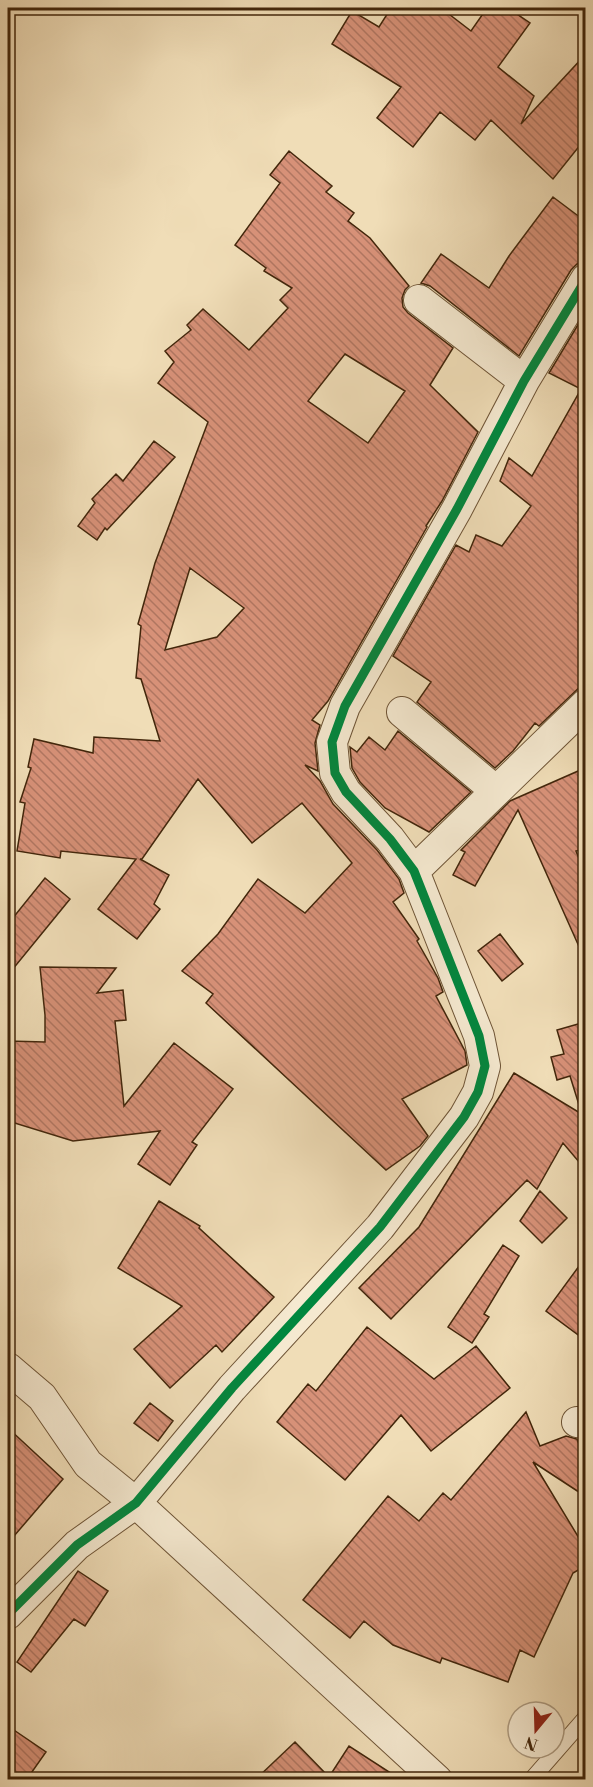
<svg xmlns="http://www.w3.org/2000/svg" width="593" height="1787" viewBox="0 0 593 1787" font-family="'Libre Bodoni',serif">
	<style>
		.building { fill: url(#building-back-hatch); stroke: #42260b; stroke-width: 1.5; fill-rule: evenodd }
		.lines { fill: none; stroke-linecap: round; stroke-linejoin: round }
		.service-casing { stroke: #6e5436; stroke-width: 17 }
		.minor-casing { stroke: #6e5436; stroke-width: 32 }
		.service { stroke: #f5e9d0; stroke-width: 15 }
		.minor { stroke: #f5e9d0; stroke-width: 30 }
		.cycleway-casing { stroke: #f5e9d0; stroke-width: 13 }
		.cycleway { stroke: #00873e; stroke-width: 9 }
	</style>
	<defs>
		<pattern id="building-back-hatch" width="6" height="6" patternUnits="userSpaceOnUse" patternTransform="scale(1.5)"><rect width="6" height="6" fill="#d79178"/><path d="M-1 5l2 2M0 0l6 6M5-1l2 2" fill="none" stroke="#b07661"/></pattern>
	</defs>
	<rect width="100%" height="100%" fill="#f0ddb7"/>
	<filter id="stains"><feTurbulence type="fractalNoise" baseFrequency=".00333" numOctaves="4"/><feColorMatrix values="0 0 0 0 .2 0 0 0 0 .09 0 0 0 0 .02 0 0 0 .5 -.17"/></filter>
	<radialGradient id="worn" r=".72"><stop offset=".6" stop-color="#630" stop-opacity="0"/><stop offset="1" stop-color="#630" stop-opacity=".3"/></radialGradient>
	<path class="building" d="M391 8H441L471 31 487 8H508L530 23 498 67 534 96 521 124 585 55V139L553 179 491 120 475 140 440 112 413 147 377 118 401 87 332 44 352 11 379 27Z
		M289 151 332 186 326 192 354 213 348 221 370 238 409 286 405 290 402 298 403 307 408 313 453 348 430 385 478 432 442 501 426 526 427 527 328 701 312 720 320 725 315 743 318 771 305 765 320 781 333 804 377 850 399 879 404 893 393 902 419 939 417 941 438 978 443 992 436 996 465 1051 467 1065 402 1099 428 1136 420 1146 386 1170 206 1003 213 994 182 971 218 934 258 879 305 913 352 863 302 803 252 843 198 779 142 859H140L169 875 154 904 160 909 137 939 98 909 136 859 61 851 60 858 17 851 25 803 20 802 31 768 28 767 34 739 93 753 94 737 160 741 141 679 136 678 141 626 138 624 155 563 208 422 158 383 174 362 165 351 191 330 187 325 203 309 249 350 288 308 280 300 292 288 264 271 266 268 235 245 280 183 270 175ZM345 354 405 391 368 443 308 401ZM190 568 244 608 217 637 165 650Z
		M553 197 585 221V262L577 264 571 270 519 356 430 286 421 283 441 254 489 288 509 256Z
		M585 313V682L539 726 535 723 513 751 495 768 417 702 431 682 393 656 456 545 469 552 476 535 502 546 531 506 500 481 509 458 532 476 581 389 549 373Z
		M154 441 175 457 107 530 105 528 97 540 78 526 95 503 92 499 116 474 123 481Z
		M398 731 471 792 429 832 385 808 360 782 352 768 350 747 357 752 369 737 385 750Z
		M585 768V849L576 851 585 873V960L518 810 475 886 453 875 465 852 461 850 510 801Z
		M45 878 70 899 8 975V924Z
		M500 934 523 964 502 981 478 951Z
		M40 967 116 968 97 993 123 990 126 1020 115 1021 124 1106 174 1043 233 1089 192 1142 197 1145 170 1185 138 1164 160 1131 73 1141 8 1121V1041L45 1042V1015Z
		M585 1022V1104L579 1105 570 1076 557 1080 551 1057 564 1054 557 1030Z
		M514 1073 585 1116V1169L563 1143 537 1189 527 1180 391 1319 359 1288 419 1227Z
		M540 1191 567 1218 542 1243 520 1221Z
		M159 1201 200 1226 199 1228 274 1297 222 1352 216 1345 170 1388 134 1349 182 1306 118 1268Z
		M503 1245 519 1256 484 1314 489 1317 472 1343 448 1327Z
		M585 1258V1340L546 1311Z
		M367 1327 434 1379 476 1346 510 1388 431 1451 401 1415 345 1480 277 1422 308 1384 316 1391Z
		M150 1403 173 1421 158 1441 134 1423Z
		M526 1412 540 1446 566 1436 577 1439 585 1460V1496L533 1462 585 1548V1566L573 1573 534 1657 520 1650 508 1682 442 1658 440 1663 393 1645 364 1621 350 1638 303 1600 388 1496 419 1521 443 1493 451 1500Z
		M8 1428 63 1479 8 1543Z
		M78 1571 108 1591 85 1626 74 1619 31 1672 17 1662Z
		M8 1726 46 1752 27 1779H8Z
		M295 1742 329 1777 349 1746 400 1779H256Z"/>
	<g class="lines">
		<defs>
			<path id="service" d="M531 1780 586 1717"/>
			<path id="minor" d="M419 300 524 381
				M402 712 496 791
				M414 871 586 704
				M8 1368 42 1397 88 1464 136 1503 437 1780
				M577 1422 586 1423
				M8 1614 77 1545 136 1503 232 1388 380 1227 464 1117 478 1092 485 1066 479 1036 431 914 414 871 390 839 346 792 335 773 332 742 345 706 457 509 524 381 586 279"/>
		</defs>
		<use href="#service" class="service-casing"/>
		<use href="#minor" class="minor-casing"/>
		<use href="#service" class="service"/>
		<use href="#minor" class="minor"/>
		<defs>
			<path id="cycleway" d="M8 1614 77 1545 136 1503 232 1388 380 1227 464 1117 478 1092 485 1066 479 1036 431 914 414 871 390 839 346 792 335 773 332 742 345 706 457 509 524 381 586 279"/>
		</defs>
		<use href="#cycleway" class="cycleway-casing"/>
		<use href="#cycleway" class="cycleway"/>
	</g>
	<rect width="593" height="1787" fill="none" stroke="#f0ddb7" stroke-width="30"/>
	<rect x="9" y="9" width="575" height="1769" fill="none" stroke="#42260b" stroke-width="3"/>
	<rect x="15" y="15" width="563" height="1757" fill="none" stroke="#42260b" stroke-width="1.5"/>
	<g transform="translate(536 1730) rotate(199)"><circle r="28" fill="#f5e9d0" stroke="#ad9b81" stroke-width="1.5"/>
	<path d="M0-4.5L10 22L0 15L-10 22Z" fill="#8f2418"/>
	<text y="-9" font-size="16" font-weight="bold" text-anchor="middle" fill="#42260b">N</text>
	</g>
	<rect width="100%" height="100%" filter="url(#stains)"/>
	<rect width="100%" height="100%" fill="url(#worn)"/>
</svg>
